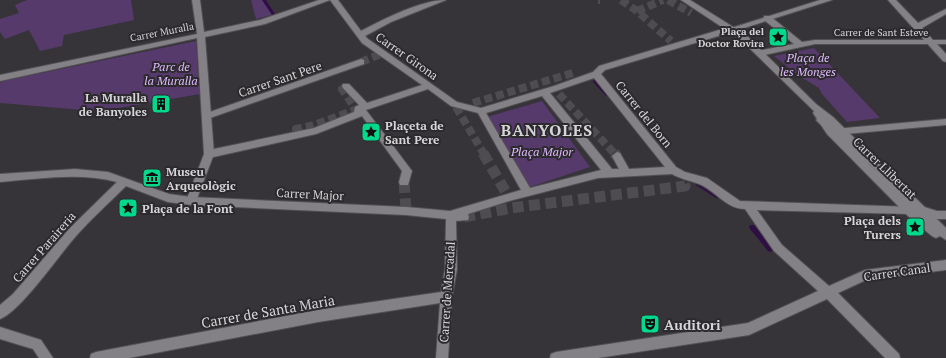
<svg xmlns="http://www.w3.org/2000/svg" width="946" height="358" viewBox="0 0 946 358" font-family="'PT Serif',serif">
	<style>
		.green { fill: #563a6b }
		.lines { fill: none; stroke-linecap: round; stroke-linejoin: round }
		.stream { fill: #2e0e43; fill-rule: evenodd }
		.pedestrian-tunnel-far1 { stroke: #4e4c50; stroke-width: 8; stroke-dasharray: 8 4; stroke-linecap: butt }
		.pedestrian-tunnel { stroke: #4e4c50; stroke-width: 11; stroke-dasharray: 11 5.5; stroke-linecap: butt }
		.pedestrian-casing { stroke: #515053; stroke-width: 2 }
		.minor-casing { stroke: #515053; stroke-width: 2 }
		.tertiary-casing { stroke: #515053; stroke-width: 2 }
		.secondary-casing { stroke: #515053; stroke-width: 2 }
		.pedestrian { fill: #838185; fill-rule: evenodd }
		.minor { fill: #838185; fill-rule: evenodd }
		.tertiary { fill: #838185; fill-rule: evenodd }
		.secondary { fill: #838185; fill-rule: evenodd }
		.labels { text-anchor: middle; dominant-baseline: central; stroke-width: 4; stroke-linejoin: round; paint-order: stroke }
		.far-poi-label { font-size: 10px; font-weight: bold; fill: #d5d4d7; stroke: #2c2a2d; text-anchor: end }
		.far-street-label { font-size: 10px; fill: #d5d4d7; stroke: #2c2a2d }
		.street-label { font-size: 12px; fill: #d5d4d7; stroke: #2c2a2d }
		.park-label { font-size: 12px; font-style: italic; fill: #dfbafe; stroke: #2c2a2d }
		.poi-label { font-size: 12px; font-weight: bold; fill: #d5d4d7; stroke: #2c2a2d; text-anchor: start }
		.near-street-label { font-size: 14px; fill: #d5d4d7; stroke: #2c2a2d }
		.near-poi-label { font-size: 14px; font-weight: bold; fill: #d5d4d7; stroke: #2c2a2d; text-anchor: start }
		.district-label { font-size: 16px; font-weight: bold; letter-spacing: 1px; fill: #d5d4d7; stroke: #2c2a2d }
	</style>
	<rect width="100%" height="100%" fill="#363438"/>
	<path class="green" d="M27 0H131L134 20 64 35 62 46 40 51 29 30 5 39 0 32V19L19 13 15 5Z
		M251 0H266L275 14 256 19Z
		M196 41 200 94 107 110H83L0 103V83L3 81Z
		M814 48 880 118 847 122 822 94 819 88 799 76 774 56Z
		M542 101 590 167 530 187 487 117Z"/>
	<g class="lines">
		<path class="stream" d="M262 0H266L275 14 274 15H272Z
			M595 79 597 80 610 94V96H606L593 82V81Z
			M696 181H700L720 194 721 196 720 198H716L696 185 695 183Z
			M750 225H754L772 247 773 249 772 251 770 252 768 251 750 229 749 227Z"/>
		<path class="pedestrian-tunnel-far1" d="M598 0H600
			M621 0 637 11 671 41
			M668 0 691 13
			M637 11 663 0
			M361 62 381 54
			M344 88 342 89 357 111
			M559 94 615 154
			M473 103 576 72
			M456 107 484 154
			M296 131V129L311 126 358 109"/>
		<path class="pedestrian-tunnel" d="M483 153 507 194
			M614 153 617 156
			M404 182 406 210
			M464 217 511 208 685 186 684 182"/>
		<defs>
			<path id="pedestrian" d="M330 0H338L361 31C384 19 421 0 446 0L391 22 365 36 368 39 457 102 481 108 554 86 593 72 599 66 729 27H735V31L605 70 601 74 676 167 685 172 707 178 740 201 913 207 914 210 913 213 909 214 757 210 782 245 829 286 865 270 946 260V270L866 280 838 293 899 354 900 358H885L827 299 749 335 598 358H550L551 354 556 352 748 323 818 291 774 251 745 209C726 209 715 190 699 184 689 180 680 179 672 174L598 178 509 201 468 214 469 217 468 220 456 221 457 269 452 297 448 358H436L440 303 318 322 129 358H90L91 354 96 352 318 310 441 292 445 269 446 219 406 215 191 205 168 202 126 186C110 202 92 218 76 236 59 255 21 311 0 319V305L13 294 69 229 117 182C80 172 38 179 0 182V174L75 169 108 172 169 194 191 197 406 207 450 211 521 190 478 113 451 106 428 89 366 110 412 171 408 185H400L399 182 402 171 362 116 316 134 209 158 206 157 204 154 206 151 209 150 314 128 354 112 355 107 359 105 343 88 342 86 343 84H349L367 103 422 85 362 43ZM594 78 665 167 629 169 620 153 617 152 612 156 619 169H612L550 93ZM542 96 601 170 530 188 486 113Z
				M764 16H770L802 42 815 40H931L935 42 931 44H815L760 56 757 55V51L794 44 764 20Z
				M361 59 364 60V64L210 118 207 119 202 116 204 114Z
				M0 327 41 340 53 358H39L33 349 0 339Z"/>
			<path id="minor" d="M192 0H200L204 32 260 20 319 0H330L265 24 205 37 214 154 195 204H187L186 201 204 154 197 38 0 81V75L197 34Z
				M888 0H896L918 23 946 9V14L922 28 933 40H946V44H937L946 54V62L943 61Z
				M946 119V125L834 135 829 132 834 129Z"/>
			<path id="tertiary" d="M820 0H832L735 31H729L728 29Z
				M821 117 824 118 868 158 870 161 868 164H862L818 122 816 120 818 118Z
				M918 205 937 211H946V219H937L914 212 913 209 914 206Z"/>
			<path id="secondary" d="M681 0H690L746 35 816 104 833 117 946 228V240L940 236 936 238 932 236 911 219 827 134 813 113 814 111 740 39ZM829 124 879 174 833 130Z"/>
		</defs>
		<use href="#pedestrian" class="pedestrian-casing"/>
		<use href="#minor" class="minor-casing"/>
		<use href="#tertiary" class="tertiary-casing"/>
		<use href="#secondary" class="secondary-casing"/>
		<use href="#pedestrian" class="pedestrian"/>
		<use href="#minor" class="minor"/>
		<use href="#tertiary" class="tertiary"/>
		<use href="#secondary" class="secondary"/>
	</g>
	<defs>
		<symbol id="sight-square" viewBox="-11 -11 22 22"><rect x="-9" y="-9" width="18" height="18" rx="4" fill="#00d98c" stroke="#2c2a2d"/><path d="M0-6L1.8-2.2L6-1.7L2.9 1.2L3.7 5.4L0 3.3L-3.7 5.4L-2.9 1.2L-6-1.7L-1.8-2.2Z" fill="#111"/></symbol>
		<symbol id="building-square" viewBox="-11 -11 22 22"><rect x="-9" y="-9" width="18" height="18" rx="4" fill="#00d98c" stroke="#2c2a2d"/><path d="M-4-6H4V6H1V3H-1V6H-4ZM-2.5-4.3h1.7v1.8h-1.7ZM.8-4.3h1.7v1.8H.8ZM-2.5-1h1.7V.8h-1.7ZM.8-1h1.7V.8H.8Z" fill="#111"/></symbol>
		<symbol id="museum-square" viewBox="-11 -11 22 22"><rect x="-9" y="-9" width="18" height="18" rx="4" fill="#00d98c" stroke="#2c2a2d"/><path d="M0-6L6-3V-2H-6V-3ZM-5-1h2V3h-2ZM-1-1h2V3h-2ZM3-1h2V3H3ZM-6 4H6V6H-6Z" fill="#111"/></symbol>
		<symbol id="theatre-square" viewBox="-11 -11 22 22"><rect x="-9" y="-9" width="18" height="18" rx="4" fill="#00d98c" stroke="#2c2a2d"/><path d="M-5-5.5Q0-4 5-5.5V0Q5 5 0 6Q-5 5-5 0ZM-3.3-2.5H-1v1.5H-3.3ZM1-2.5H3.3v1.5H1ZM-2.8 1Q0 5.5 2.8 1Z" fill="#111"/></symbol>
	</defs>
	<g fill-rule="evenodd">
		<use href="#sight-square" x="767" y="26" width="22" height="22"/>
		<use href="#building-square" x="150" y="93" width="22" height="22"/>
		<use href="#sight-square" x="360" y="121" width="22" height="22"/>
		<use href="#museum-square" x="141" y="167" width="22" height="22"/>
		<use href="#sight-square" x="117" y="197" width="22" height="22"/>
		<use href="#sight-square" x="904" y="216" width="22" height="22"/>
		<use href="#theatre-square" x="639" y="313" width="22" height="22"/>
	</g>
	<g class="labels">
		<g class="far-poi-label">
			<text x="764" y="31">Plaça del<tspan x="764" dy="12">Doctor Rovira</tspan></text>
		</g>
		<g class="far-street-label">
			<text transform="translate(162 32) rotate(-11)">Carrer Muralla</text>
			<text x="881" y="32">Carrer de Sant Esteve</text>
		</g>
		<g class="street-label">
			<text transform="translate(407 56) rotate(35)">Carrer Girona</text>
			<text transform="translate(280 79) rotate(-19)">Carrer Sant Pere</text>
			<text transform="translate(644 114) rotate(51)">Carrer del Born</text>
			<text transform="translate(885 168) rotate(44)">Carrer Llibertat</text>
			<text transform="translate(310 194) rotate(3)">Carrer Major</text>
			<text transform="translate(44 247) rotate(-49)">Carrer Paraireria</text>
			<text transform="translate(897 272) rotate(-8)">Carrer Canal</text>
			<text transform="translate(447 292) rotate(-86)">Carrer de Mercadal</text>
		</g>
		<g class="park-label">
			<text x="808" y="57">Plaça de<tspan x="808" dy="14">les Monges</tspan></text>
			<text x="171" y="66">Parc de<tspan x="171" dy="14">la Muralla</tspan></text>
			<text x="542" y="151">Plaça Major</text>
		</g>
		<g class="poi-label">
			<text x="147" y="97" text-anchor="end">La Muralla<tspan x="147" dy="14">de Banyoles</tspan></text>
			<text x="385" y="125">Plaçeta de<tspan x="385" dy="14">Sant Pere</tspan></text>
			<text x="166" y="171">Museu<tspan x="166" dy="14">Arqueològic</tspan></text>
			<text x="142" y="208">Plaça de la Font</text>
			<text x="901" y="220" text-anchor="end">Plaça dels<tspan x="901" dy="14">Turers</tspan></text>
		</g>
		<g class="near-street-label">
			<text transform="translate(268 311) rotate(-10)">Carrer de Santa Maria</text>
		</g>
		<g class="near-poi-label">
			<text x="664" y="324">Auditori</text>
		</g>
		<g class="district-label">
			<text x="547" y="130">BANYOLES</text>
		</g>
	</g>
</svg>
